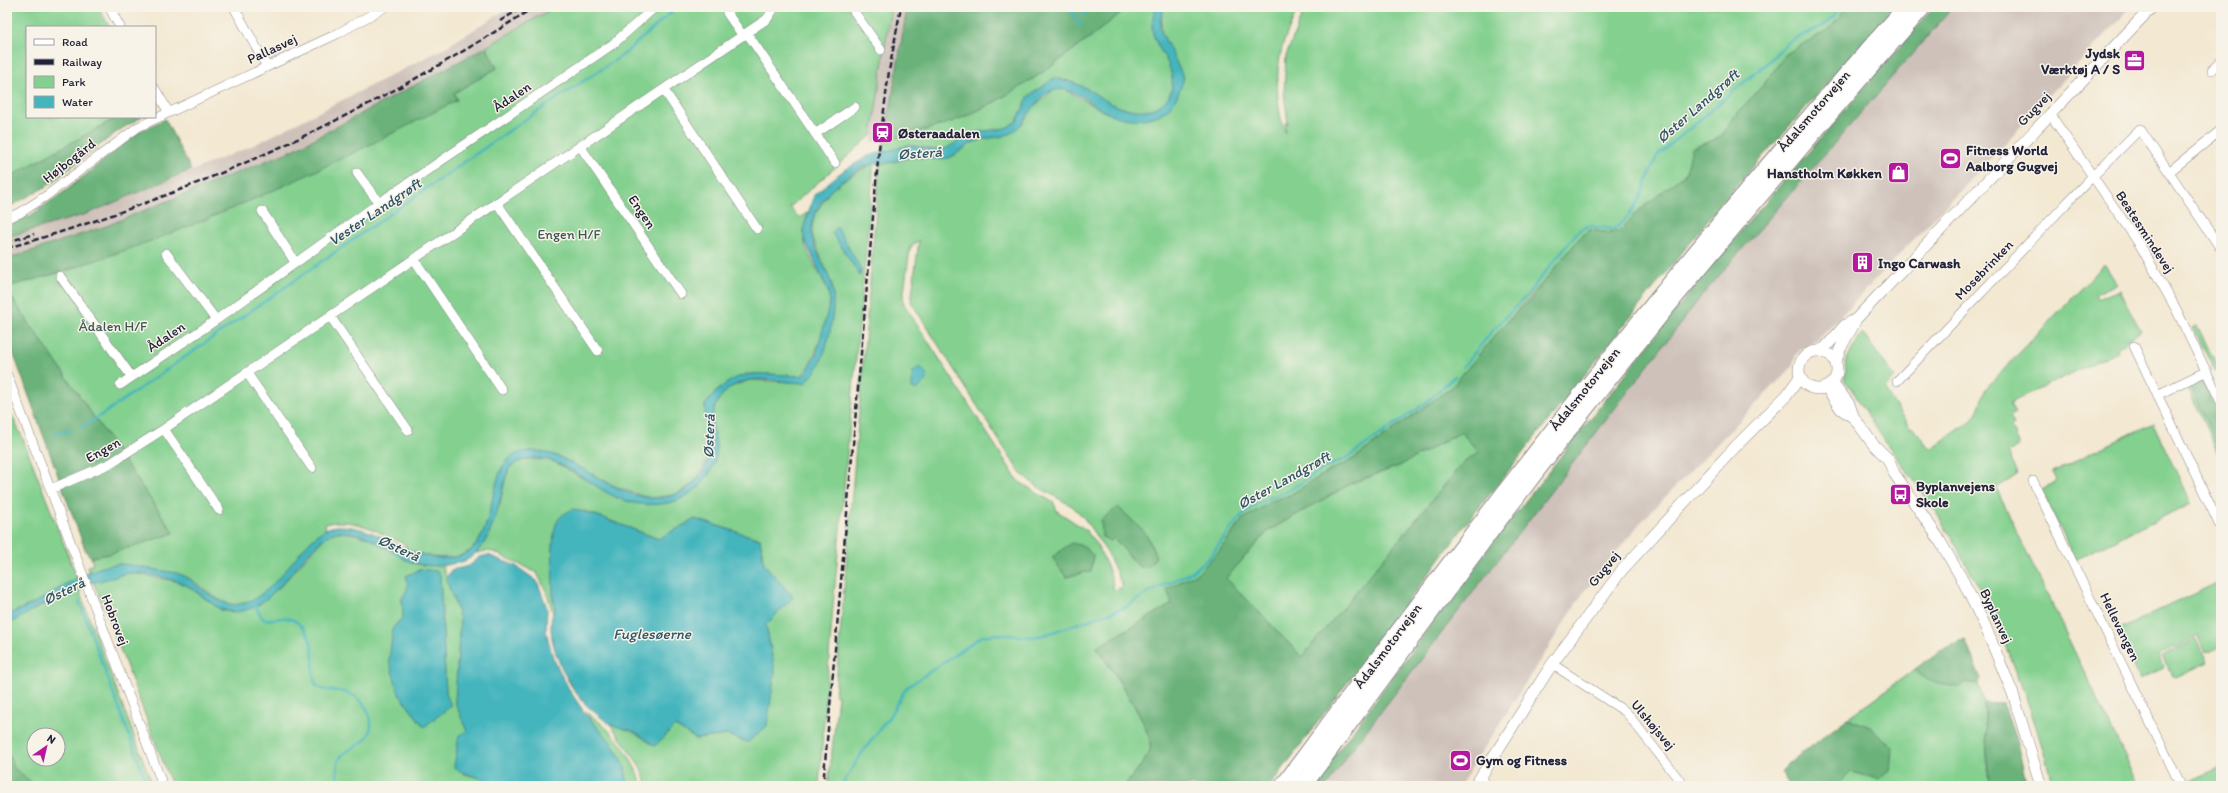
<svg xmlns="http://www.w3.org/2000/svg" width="2228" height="793" viewBox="0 0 2228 793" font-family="Itim,sans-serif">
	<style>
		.industrial { fill: #cec1ba }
		.green { fill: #83d08f; stroke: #527965; fill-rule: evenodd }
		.forest { fill: #6ab27a; stroke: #466a5a; fill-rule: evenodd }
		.water { fill: #45b5bd; stroke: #346c7c }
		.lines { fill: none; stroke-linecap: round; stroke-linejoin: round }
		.stream { stroke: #45b5bd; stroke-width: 2.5 }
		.minor-casing { stroke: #8a8586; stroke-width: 10 }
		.tertiary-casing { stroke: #8a8586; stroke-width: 12 }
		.motorway-casing { stroke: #8a8586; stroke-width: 18 }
		.minor { stroke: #fff; stroke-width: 9 }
		.tertiary { stroke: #fff; stroke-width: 11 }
		.motorway { stroke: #fff; stroke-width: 16 }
		.rail { stroke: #22223b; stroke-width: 2.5; stroke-dasharray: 6 3; stroke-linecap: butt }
		.labels { text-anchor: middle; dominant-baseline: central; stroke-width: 3; stroke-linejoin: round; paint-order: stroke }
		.street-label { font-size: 14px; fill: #22223b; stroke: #f7f3e8 }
		.poi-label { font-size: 14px; font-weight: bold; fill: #22223b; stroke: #f7f3e8; text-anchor: start }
		.park-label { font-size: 14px; fill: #3f5654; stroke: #f7f3e8 }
		.water-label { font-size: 15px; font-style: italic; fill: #2e5568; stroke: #f7f3e8 }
	</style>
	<rect width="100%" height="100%" fill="#f7f3e8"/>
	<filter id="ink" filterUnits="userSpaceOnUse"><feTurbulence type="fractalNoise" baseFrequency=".025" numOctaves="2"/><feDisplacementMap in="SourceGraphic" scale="8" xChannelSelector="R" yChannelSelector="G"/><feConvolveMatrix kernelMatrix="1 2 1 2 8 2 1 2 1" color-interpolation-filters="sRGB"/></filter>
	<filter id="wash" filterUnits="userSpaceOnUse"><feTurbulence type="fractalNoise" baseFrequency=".012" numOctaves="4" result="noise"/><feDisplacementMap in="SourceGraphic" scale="16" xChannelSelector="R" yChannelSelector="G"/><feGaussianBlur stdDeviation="0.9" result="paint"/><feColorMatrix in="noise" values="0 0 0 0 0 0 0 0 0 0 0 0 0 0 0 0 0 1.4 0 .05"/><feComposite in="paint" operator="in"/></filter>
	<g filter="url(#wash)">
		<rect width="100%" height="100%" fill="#f3e8d1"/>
		<path class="industrial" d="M510 7H555L486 47 293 150 106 226 7 259V237L87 214 254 145 443 49Z
			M891 7H907L885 141 871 142Z
			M1953 7H2131L1997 152 1817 341 1800 350 1795 357 1792 367 1640 523 1581 596 1460 786H1327L1346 757 1704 293Z"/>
		<path class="green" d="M7 7H98L110 27H27V117H118L7 178Z
			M555 7H891L872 135 790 207 799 218 808 212C806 220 803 230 804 239 807 261 827 278 830 300 831 313 812 369 801 376L746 374 714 393 708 459 696 481 677 494 652 498 642 496 615 486 560 457 540 452 529 451 501 469C484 528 487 579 406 549V545C380 533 354 516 325 524L326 529C299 549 282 585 252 600 220 617 205 581 179 574 170 571 119 565 110 566 103 567 96 571 89 573L87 567 93 564 91 557 109 554 174 533 7 291V287L70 270 457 100 454 93 497 68 486 47Z
			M1128 7H1156C1153 16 1151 25 1153 34 1156 46 1166 56 1170 67 1183 106 1145 119 1115 106 1098 99 1084 87 1066 80L1029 96 1017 121 1006 128 972 133 946 149 934 150 923 147 883 152 885 141C911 133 941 127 966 116 1026 89 1077 48 1128 7Z
			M1165 7H1298C1294 19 1288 30 1284 41 1275 68 1275 108 1286 134L1285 123 1288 124 1284 92 1286 56 1305 7H1846L1831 28 1786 54 1765 83 1735 116 1719 138 1693 148 1686 173 1637 212 1621 231 1611 233 1590 230 1498 332 1452 387 1349 462 1327 472 1290 495 1272 501 1242 520 1220 550 1199 572 1167 589 1172 604 1097 647C1108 667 1156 730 1150 751 1146 761 1131 777 1124 786H828L838 696 835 695 880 163 910 157 943 159 953 156 972 143 986 138 1007 134 1023 123 1032 108 1053 90 1064 89 1107 113 1166 111 1184 78C1172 55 1153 33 1165 7ZM919 240 911 302 1020 473 1038 487 1072 506 1084 518 1108 554 1123 587 1114 590 1111 576 1099 548 1086 530 1057 511 1054 503 1018 481 904 304 903 299 910 248ZM1134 523 1146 533 1139 567 1114 538ZM1093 555 1091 570 1066 577Z
			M874 163 833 606 819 786H648L638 763 610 724 634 732 655 746 675 726 696 739 726 735 748 742 775 671 766 625 793 597 764 564 760 539 695 519 659 539 585 511 555 534 553 598 555 609 553 613 547 593 537 573 494 552 486 551 477 553 500 504 504 484 509 468 515 463 528 459 551 460 617 498 647 505 700 487 715 444 712 425 713 409 718 398 731 387 750 380 805 383 826 346 832 285 811 233 814 216 829 192 845 179Z
			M2103 265H2105L2117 284 2095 294 2097 299 2119 290 2141 331 2117 348 2118 351 2010 403 2015 413 2010 416 2014 424 2011 428 2019 446 2008 452 2018 475 1996 488 2139 786H2053C2028 688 1987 591 1932 506 1912 476 1888 448 1869 417 1860 404 1854 391 1844 379L1846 371 1845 362 1862 333 1895 377 1885 389 1909 427 1914 428 1929 448H1932L1971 421 1978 410 1986 388Z
			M2197 325 2219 370 2215 372 2193 327Z
			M2204 379 2221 413V423L2201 381Z
			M2190 386 2221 451V458L2187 387Z
			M7 405 23 439 77 578 39 601 7 615Z
			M2153 423 2191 503 2075 559 2041 489 2057 482 2052 472Z
			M1461 432 1479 452 1462 464 1302 657 1226 578 1268 531 1352 483 1399 466Z
			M336 532 355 534 375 540 407 560 420 565H442L460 619 455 702 467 731 464 774 489 780 497 786H172L101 599 93 582 123 574 133 573 175 581 186 585 221 610 232 612 278 589 325 537ZM437 571 440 575 446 693 424 727 399 694 393 628 403 617 402 598 408 591 409 585Z
			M2221 581V646L2206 653 2198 636 2158 655 2164 668 2140 679 2117 630Z
			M80 586 81 596 153 786H7V624ZM34 735H58V759H34Z
			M2196 639 2208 662 2174 678 2162 656Z
			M1915 669C1930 689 1955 679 1978 684L1984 703 1989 786H1842L1840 783 1851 772 1878 778 1872 728 1848 718Z
			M585 711C617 734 628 750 643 786H628L624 763Z
			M2221 767V786H2187L2186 783Z"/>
		<path class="forest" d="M907 7H1128C1077 48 1026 89 966 116 941 127 911 133 885 141Z
			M1846 7H1895L1723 201 1463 528 1270 786H1124C1131 777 1146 761 1150 751 1156 732 1109 665 1097 647L1172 604 1167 589 1199 572 1220 550 1242 520 1272 501 1290 495 1327 472 1349 462 1452 387 1498 332 1530 299 1582 235 1590 230 1611 233 1621 230 1637 212 1686 173 1692 148 1719 138 1735 116 1765 83 1786 54 1831 28ZM1461 432 1479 452 1462 464 1302 657 1226 578 1268 531 1352 483 1399 466Z
			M1934 7H1953L1704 293 1346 757 1327 786H1312L1472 569 1712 264Z
			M486 47 497 68 454 93 457 100C313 176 165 245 7 287V259L106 226 293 150Z
			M118 117H142L118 131 47 186 7 208V178Z
			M165 119 191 170 87 214 7 237V225L31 215 68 189 140 131Z
			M7 291 174 533 109 554 91 557 86 552 7 336Z
			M2201 381 2221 423V451L2190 386Z
			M1118 507 1146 533 1156 557 1148 567H1139L1114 538 1111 541 1102 537 1101 520Z
			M1071 543 1084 546 1093 555 1091 571 1066 577 1052 557Z
			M1965 640 1981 679 1978 684 1966 682 1959 687C1941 685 1926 683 1915 669L1941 650Z
			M1984 703 2003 704 2017 743 2027 786H1989Z
			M1848 718 1872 728 1892 747 1890 770 1878 779 1851 772 1840 783 1842 786H1790L1781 773 1789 763Z
			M7 750 14 768 36 786H7Z"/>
		<path class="water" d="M1156 7H1165L1161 16 1160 29 1184 78C1181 86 1179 95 1174 102 1160 123 1127 123 1106 112 1091 105 1073 86 1055 90 1036 93 1027 126 1009 134 997 139 984 137 972 143 962 148 954 159 942 159 932 160 921 157 911 157 905 158 899 161 893 162 882 165 873 162 862 168 836 182 803 210 814 244 819 258 829 272 832 287 837 307 828 351 817 369 814 374 808 379 805 383 787 383 767 377 750 380 727 384 710 402 713 427 714 436 718 447 716 457 711 479 690 499 668 503 651 506 634 505 618 498 585 485 545 438 509 468 500 494 495 542 470 558 463 563 455 563 446 565 433 567 418 566 406 560 384 548 365 530 338 532 314 534 281 597 252 608 219 621 211 598 186 585 171 578 147 573 130 573 124 573 119 576 112 578 99 581 86 583 73 588 50 598 30 614 7 624V615C18 610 30 606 40 600 64 586 95 563 123 564 132 565 142 567 150 569 160 571 173 571 182 575 200 584 219 609 241 604 282 595 305 526 338 526 384 525 414 568 459 556 500 546 484 467 516 454 567 433 623 523 683 491 697 483 706 470 709 455 712 438 704 422 705 405 736 365 755 374 801 376L806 373 816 355 830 302 828 290 804 239V226L814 195 840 173 868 156 909 145 934 150 945 149 972 133 1006 128 1017 121 1029 96 1054 78C1065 80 1076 83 1086 88 1100 96 1112 107 1129 109 1158 115 1181 98 1169 66 1165 56 1156 45 1153 34 1151 24 1153 16 1156 7Z
			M837 227 861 269 860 276 832 233Z
			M920 367 927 374 926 381 918 389H912V372Z
			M573 509 598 516 658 539 695 519 760 539 764 564 793 597 766 625 775 671 767 726 748 742 726 735 696 739 675 726 655 746C648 742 642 736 635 732 627 728 616 728 609 723 597 715 585 705 577 694 563 676 542 631 555 609L553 598C553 583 550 532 558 520 561 515 567 512 573 509Z
			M488 555 516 566 537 581 547 608 546 631 553 658 570 691 586 715 610 741 624 763 628 786H497C484 776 468 778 454 767L459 735 467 731 455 702 460 619 446 578 451 570 469 566 480 557Z
			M421 569 437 571 440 575 446 693 451 706 424 727 399 694 389 661 393 628 403 617 402 598C408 590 409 586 406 576Z"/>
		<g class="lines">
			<path class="stream" d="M1068 7 1081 26
				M1080 7 1085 15
				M1463 367 1494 329 1527 295 1579 230 1588 226 1612 229 1619 226 1630 214 1639 200 1657 156 1768 62 1788 42 1824 25 1834 16 1839 7
				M81 428 106 412 526 119 623 55 677 7
				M55 434 71 430
				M79 601 148 786
				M254 604 263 619C272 621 279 617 287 618 292 619 297 622 300 625 322 645 307 678 318 687 324 691 333 690 339 691 357 693 371 707 371 726 370 749 338 745 337 768 336 774 339 780 340 786
				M841 786 862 753 889 717 906 688 982 636 996 634 1031 637 1044 635 1124 608 1148 593 1192 572 1209 558 1238 519 1252 507 1267 499 1288 491 1324 468 1347 458 1427 402 1455 376"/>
		</g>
	</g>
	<g filter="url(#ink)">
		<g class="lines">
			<defs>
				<path id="minor" d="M109 7 120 27
					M234 7 267 67
					M851 7 881 50
					M727 13 743 36
					M747 33 835 163
					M2212 70 2221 61
					M155 89 168 111
					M664 90 757 229
					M2050 114 2140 245 2176 309 2221 402
					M815 134 855 107
					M580 146 681 294
					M2169 172 2221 130
					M357 173 379 203
					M497 203 598 351
					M262 211 295 262
					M7 218 20 213 46 196 138 127 337 34 385 7
					M166 253 216 320
					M414 259 502 390
					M60 276 131 376
					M330 316 408 430
					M2134 346 2221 528
					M247 373 312 468
					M7 375 163 786
					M1897 381 2088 181 2140 129 2221 249
					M120 385 216 320 379 203 613 44 655 7
					M2157 395 2207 371
					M2033 481 2181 786
					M51 489 109 464 164 429
					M219 510 164 429 767 19 775 7
					M1552 664 1626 712 1684 786
					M1480 778 1488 786"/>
				<path id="tertiary" d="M1799 370a19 19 0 1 1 38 0a19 19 0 1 1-38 0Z
					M1819 351 1825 348 1845 325 1856 319 2152 7
					M1836 363C1838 346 1850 335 1856 319
					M1833 383 1849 404 1854 418
					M1826 387 1841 409 1854 418 1873 444 1888 459 1894 473 1937 536 1962 579 1985 626 2013 694 2041 786
					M1475 786 1552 664 1622 570 1736 446 1787 395 1800 377"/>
				<path id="motorway" d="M1283 786C1481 518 1684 255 1906 7
					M1303 786C1365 703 1425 619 1487 536 1624 353 1772 178 1923 7"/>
			</defs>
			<use href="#minor" class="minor-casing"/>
			<use href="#tertiary" class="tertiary-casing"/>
			<use href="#motorway" class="motorway-casing"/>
			<use href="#minor" class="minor"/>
			<use href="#tertiary" class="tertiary"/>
			<use href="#motorway" class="motorway"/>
			<path class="rail" d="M500 21 523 7
				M7 242 34 234
				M7 248C192 196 373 112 534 7
				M823 786 879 149 889 71 901 7"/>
		</g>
	</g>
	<defs>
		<symbol id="office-square" viewBox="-11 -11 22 22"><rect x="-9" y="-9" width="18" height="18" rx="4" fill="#b5179e" stroke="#f7f3e8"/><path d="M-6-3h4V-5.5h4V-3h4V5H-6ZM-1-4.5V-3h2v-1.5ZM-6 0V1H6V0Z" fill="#fff"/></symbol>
		<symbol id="station-square" viewBox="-11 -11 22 22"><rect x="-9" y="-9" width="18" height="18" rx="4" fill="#b5179e" stroke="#f7f3e8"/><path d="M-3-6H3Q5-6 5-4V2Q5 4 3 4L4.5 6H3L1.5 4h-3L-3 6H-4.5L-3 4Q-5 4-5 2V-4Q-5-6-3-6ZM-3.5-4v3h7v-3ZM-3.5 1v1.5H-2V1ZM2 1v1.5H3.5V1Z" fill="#fff"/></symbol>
		<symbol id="stadium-square" viewBox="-11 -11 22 22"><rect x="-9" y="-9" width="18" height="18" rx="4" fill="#b5179e" stroke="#f7f3e8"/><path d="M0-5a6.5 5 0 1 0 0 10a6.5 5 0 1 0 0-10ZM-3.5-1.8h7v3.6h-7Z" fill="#fff"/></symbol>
		<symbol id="shop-square" viewBox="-11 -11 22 22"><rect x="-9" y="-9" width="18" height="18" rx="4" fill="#b5179e" stroke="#f7f3e8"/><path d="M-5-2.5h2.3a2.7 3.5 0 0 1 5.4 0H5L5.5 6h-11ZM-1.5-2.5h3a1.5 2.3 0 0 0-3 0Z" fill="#fff"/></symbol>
		<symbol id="building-square" viewBox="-11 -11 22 22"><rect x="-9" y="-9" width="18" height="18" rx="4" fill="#b5179e" stroke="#f7f3e8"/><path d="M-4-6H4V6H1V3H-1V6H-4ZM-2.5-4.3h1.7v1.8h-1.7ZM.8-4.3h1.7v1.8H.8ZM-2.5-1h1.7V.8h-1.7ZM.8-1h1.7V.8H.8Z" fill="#fff"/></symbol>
		<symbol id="bus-square" viewBox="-11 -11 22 22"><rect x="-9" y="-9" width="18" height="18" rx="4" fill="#b5179e" stroke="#f7f3e8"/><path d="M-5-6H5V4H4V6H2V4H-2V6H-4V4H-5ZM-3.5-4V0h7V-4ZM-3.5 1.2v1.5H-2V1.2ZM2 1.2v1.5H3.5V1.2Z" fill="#fff"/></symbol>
	</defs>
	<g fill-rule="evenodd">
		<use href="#office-square" x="2122" y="48" width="25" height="25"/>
		<use href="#station-square" x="870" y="120" width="25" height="25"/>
		<use href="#stadium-square" x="1938" y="146" width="25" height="25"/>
		<use href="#shop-square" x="1886" y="160" width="25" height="25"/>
		<use href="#building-square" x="1850" y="250" width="25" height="25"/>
		<use href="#bus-square" x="1888" y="482" width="25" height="25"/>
		<use href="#stadium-square" x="1448" y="748" width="25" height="25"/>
	</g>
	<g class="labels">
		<g class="street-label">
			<text transform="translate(272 49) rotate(-25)">Pallasvej</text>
			<text transform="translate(512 97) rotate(-34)">Ådalen</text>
			<text transform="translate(2034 109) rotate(-46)">Gugvej</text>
			<text transform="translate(1814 111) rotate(-49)">Ådalsmotorvejen</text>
			<text transform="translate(69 161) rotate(-38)">Højbogård</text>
			<text transform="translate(642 212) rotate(56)">Engen</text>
			<text transform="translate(2145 232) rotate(57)">Beatesmindevej</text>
			<text transform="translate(1984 270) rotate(-46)">Mosebrinken</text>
			<text transform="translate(166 337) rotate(-34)">Ådalen</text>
			<text transform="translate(1585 389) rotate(-51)">Ådalsmotorvejen</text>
			<text transform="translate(103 450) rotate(-29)">Engen</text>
			<text transform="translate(1604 569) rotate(-51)">Gugvej</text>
			<text transform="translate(1996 616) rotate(65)">Byplanvej</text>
			<text transform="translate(115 620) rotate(69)">Hobrovej</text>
			<text transform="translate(2120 627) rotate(64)">Hellevangen</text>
			<text transform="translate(1388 646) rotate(-53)">Ådalsmotorvejen</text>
			<text transform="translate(1653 725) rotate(50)">Ulshøjsvej</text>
		</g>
		<g class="poi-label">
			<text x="2120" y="53" text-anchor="end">Jydsk<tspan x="2120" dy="16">Værktøj A / S</tspan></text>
			<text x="898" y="133">Østeraadalen</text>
			<text x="1966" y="150">Fitness World<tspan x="1966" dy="16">Aalborg Gugvej</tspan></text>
			<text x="1882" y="173" text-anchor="end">Hanstholm Køkken</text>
			<text x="1878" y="263">Ingo Carwash</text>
			<text x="1916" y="486">Byplanvejens<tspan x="1916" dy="16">Skole</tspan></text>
			<text x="1476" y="760">Gym og Fitness</text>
		</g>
		<g class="park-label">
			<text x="569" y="234">Engen H/F</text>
			<text x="113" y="326">Ådalen H/F</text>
		</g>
		<g class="water-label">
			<text transform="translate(1698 106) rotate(-41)">Øster Landgrøft</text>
			<text transform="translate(920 153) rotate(-4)">Østerå</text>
			<text transform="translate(375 212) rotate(-34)">Vester Landgrøft</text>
			<text transform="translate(709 436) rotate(-88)">Østerå</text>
			<text transform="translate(1284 480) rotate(-29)">Øster Landgrøft</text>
			<text transform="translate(399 548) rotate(25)">Østerå</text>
			<text transform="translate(64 591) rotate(-26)">Østerå</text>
			<text x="652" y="634">Fuglesøerne</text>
		</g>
	</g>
	<rect width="2228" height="793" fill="none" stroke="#f7f3e8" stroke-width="24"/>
	<rect x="26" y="26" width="130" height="92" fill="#f7f3e8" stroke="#a29fa3"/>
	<rect x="34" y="39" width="20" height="6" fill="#ffffff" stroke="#a29fa3"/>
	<text x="62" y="46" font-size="12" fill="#22223b">Road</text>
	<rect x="34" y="59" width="20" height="6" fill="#22223b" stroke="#a29fa3"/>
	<text x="62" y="66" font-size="12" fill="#22223b">Railway</text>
	<rect x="34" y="76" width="20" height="12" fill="#83d08f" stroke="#a29fa3"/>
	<text x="62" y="86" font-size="12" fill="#22223b">Park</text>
	<rect x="34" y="96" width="20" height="12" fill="#45b5bd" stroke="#a29fa3"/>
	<text x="62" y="106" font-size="12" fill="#22223b">Water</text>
	<g transform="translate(46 747) rotate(34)"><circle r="19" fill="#f7f3e8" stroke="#a29fa3"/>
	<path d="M0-3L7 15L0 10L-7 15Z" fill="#b5179e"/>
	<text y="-6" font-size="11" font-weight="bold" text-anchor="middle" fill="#22223b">N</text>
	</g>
</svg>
